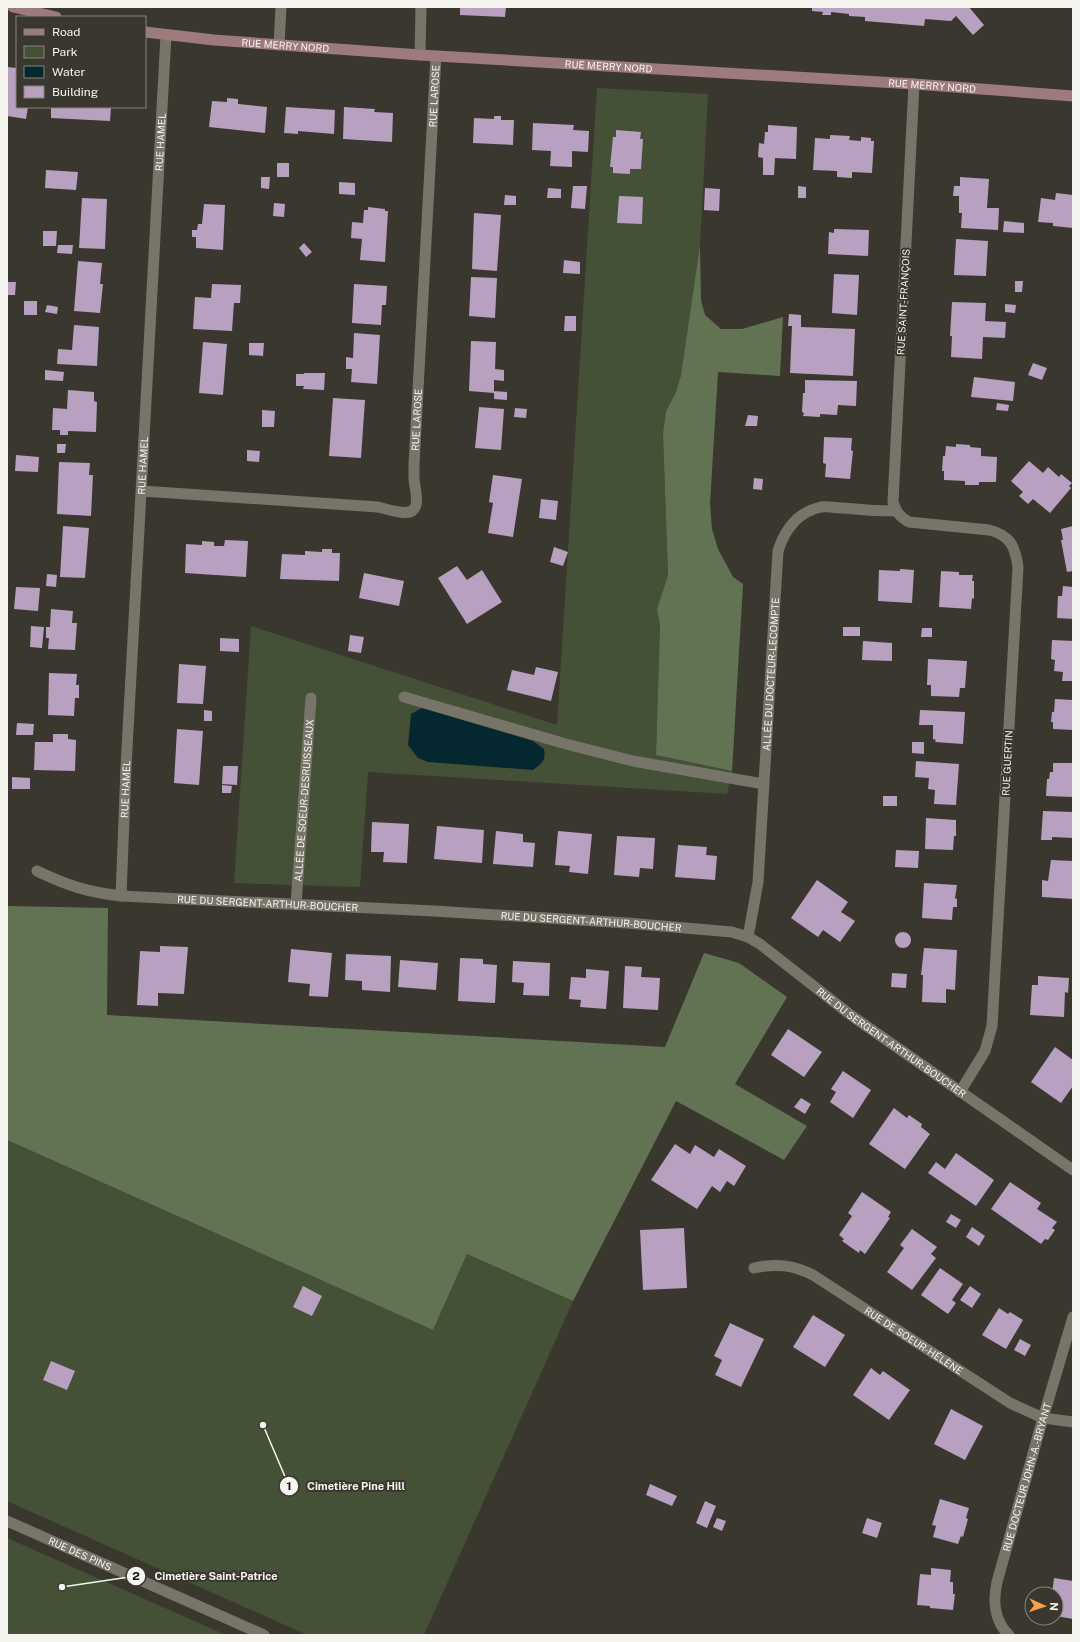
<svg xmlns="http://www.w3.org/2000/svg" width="1080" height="1642" viewBox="0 0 1080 1642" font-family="'Public Sans',sans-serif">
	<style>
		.green { fill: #445136 }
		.forest { fill: #627353 }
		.water { fill: #052730 }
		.building { fill: #b7a0c0 }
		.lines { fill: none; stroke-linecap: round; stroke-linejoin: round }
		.service { stroke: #77746a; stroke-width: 11 }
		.minor { stroke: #77746a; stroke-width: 11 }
		.tertiary { stroke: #77746a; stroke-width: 11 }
		.secondary { stroke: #9d7a7b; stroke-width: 11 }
		.labels { text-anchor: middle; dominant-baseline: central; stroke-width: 4; stroke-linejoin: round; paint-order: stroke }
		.street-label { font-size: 10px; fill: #f5f4ee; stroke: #3a372e }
		.leader { fill: none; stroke: #f5f4ee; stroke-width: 1.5 }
		.callout-dot { fill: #f5f4ee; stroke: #3a372e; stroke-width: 1.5 }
		.mark-label { font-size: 12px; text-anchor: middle; font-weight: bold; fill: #111 }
		.callout-label { font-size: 11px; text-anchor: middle; font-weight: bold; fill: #f5f4ee; stroke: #3a372e; stroke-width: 4; stroke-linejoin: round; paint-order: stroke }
	</style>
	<rect width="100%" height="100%" fill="#3a372e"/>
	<path class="green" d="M597 88 708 94 700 245 681 375 676 392 666 411 663 433 668 575 657 609 660 625 656 755 732 771 727 794 368 772 360 887 234 883 251 626 557 725Z
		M7 1140 433 1330 467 1254 573 1301 424 1635H307L7 1501Z
		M7 1538 226 1635H7Z"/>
	<path class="forest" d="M700 245 701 300 705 315 721 329H742L783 317 780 376 718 372 710 504 712 529 718 549 733 577 743 584 732 771 656 755 660 625 657 609 668 575 663 433 666 411 676 392 681 375Z
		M7 906 108 908 107 1015 665 1047 704 953 739 963 787 997 735 1084 807 1126 784 1160 676 1101 573 1301 467 1254 433 1330 7 1140Z"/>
	<path class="water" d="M422 708 533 741 544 749C546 761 542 763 533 770L428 762 418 758 408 745 411 714Z"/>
	<path class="building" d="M460 7H506L505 17 460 15Z
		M812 7H969L984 25 973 35 956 16 951 21 925 19 924 26 865 21V17L849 16V14L831 12V15H822L823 12 812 11Z
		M7 67 17 68V107H28L26 119 7 116Z
		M227 98 238 99V104L267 107 265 133 209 127 212 101 227 102Z
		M51 107H111L110 121 51 118Z
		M286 107 335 110 334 134 298 131V134L284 133Z
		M344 107 375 109 374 112 393 113 392 142 343 139Z
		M494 116H501V120H514L513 145 473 143 474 118 494 119Z
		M533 123 574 125 573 130 589 131 588 152 572 151V167L550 166 551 151 532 150Z
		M768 125 797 127 796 159 775 158 774 175H763V158L758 157 759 143 764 144 765 132H768Z
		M616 130 641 132 640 139H643L641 169H630V174L613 173V167H610L613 137H616Z
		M830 135 850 136 849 140 861 141V137L871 138V141H874L872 173 852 172V178L837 177V171L813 170 815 138 830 139Z
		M277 163H289V177H277Z
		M46 170 78 172 76 190 45 188Z
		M261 177H270L269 189 261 188Z
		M960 177 989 179 987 208H999L998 230 961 228 962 213H959V196H953L954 186H960Z
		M339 182 355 183V195L339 194Z
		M573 186H587L585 209 571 208Z
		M798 186 806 187V198H798Z
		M548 188 561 189V198H547Z
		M705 188 720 189 719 211 704 210Z
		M1056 193 1073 195V228L1053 226V223L1038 222 1041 198 1055 200Z
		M505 195 516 196V205H504Z
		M619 196 643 197 642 224 617 223Z
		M82 198 107 199 105 249 79 248Z
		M274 203 285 204 284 217 273 216Z
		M204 204 225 205 223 250 196 248V237H192V230H197L198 224H202Z
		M368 207 385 209V211H388L385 262 360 260 362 239 351 238 352 222 363 223 364 210H368Z
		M474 213 501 215 497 271 472 269Z
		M1004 221 1024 223V233L1003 232Z
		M834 229 869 230 868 256 828 254 829 232 834 233Z
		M43 231H57L56 246H43Z
		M956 239 988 241 986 276 954 275Z
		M304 243 312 252 306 257 299 248Z
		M58 245H73L72 254 57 253Z
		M564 260 580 262V274L563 273Z
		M78 261 102 263 100 284H103L100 313 74 311Z
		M834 274 859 275 857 315 832 313Z
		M471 277 497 278 495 318 469 316Z
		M1015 281H1023L1022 292H1015Z
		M7 282H16L15 295H7Z
		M212 284 241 285 240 303H234L232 331 193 329 195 297 211 298Z
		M354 284 387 286 386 305H382L381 325 352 323Z
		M24 301H37V315H24Z
		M952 302 986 303 985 321 1006 322 1005 338 983 337 982 359 951 357 952 336H950Z
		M1005 304 1016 305 1015 313 1005 312Z
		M47 305 58 307 57 314 45 312Z
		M789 314 801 315V327L855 329 853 376 790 373 792 326H788Z
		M565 316H576V331H564Z
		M74 325 99 327 97 366 57 364 58 349 72 350Z
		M354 333 380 335 377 384 351 382 352 369H346V357L353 358Z
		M471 341 496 342 495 369 504 370V381L494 380V393L469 391Z
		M203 342 227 344 223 395 199 393Z
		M249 343H264L263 356 249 355Z
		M1033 363 1047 368 1042 380 1028 375Z
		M45 370 64 372 63 381 45 380Z
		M304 373H325L324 390 303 389 304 386H296V374H304Z
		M974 377 1015 382 1013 401 971 397Z
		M805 380 857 381 856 406 838 405 837 415 820 414V417L803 416 804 413 802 412 803 393H805Z
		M68 390 94 392V401L97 402 96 432 68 431V435H60V430H52L53 408 67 409Z
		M494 391 507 392V400L494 399Z
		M333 398 365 400 361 458 329 456Z
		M997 403 1009 405 1008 411 996 410Z
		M479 407 504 409 501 450 475 448Z
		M515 408 527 409 526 418 514 417Z
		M262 410 275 411 274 427H262Z
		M748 415 758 416 757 426H745Z
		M824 437 852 438 851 450 853 451 850 479 825 477 826 464 823 463Z
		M57 444H66L65 453H57Z
		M956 444 970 445V447L981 448V456L997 457 996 482H979V485H965V481L944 480V471H942L943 456H945L946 446 956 447Z
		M247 450 260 451 259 462 247 461Z
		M16 455 39 457 38 472 15 471Z
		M1029 461 1043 473 1048 467 1059 477 1061 474 1072 483 1069 486 1071 488 1050 513 1033 499 1028 504 1019 496 1023 492 1011 481Z
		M59 462 90 463 89 475H93L91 516 57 514Z
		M493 475 522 479 513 537 488 533 493 503 489 502Z
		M754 478 763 479 762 490 753 489Z
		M541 499 558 501 556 520 539 518Z
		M63 526 89 528 85 578 60 577Z
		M1073 526V571L1067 572 1061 540H1063L1061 529Z
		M225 540 248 541 246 577 185 573 186 544 202 545V541L214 542V546H224Z
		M554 547 568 552 563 566 550 562Z
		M322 549H332V553H340L339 581 280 579 282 554 305 555V551L322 552Z
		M457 566 467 580 482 570 502 602 467 624 438 578Z
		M900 569 914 570 912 603 878 601 879 570 900 571Z
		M941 571 959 572V575H973L972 581H974V599L972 598 971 609 939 607Z
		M364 573 404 581 399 606 359 598Z
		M47 574 57 575 56 587 46 586Z
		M1063 586 1073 587V619L1057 618 1058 596H1062Z
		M16 587 40 588 38 611 14 609Z
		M51 609 73 611 72 623H77L75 650 48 649 49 638H46V627H50Z
		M31 626 44 627 42 648 30 647Z
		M843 627H860V636H843Z
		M922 628H932V637H921Z
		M350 635 364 637 361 653 348 651Z
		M220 638 239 639V652L220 651Z
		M1052 640 1073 641V681H1062L1063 672 1054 671 1055 660 1051 659Z
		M863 641 892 643V661L862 660Z
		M928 659 967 661 965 688H960L959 697 931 696V685H927Z
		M179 664 206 666 203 704 177 703Z
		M536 667 558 672 551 701 507 690 512 670 534 675Z
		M49 673 77 674 76 685H79V698H75L74 716 48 715Z
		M1055 699 1073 700V730L1053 729V722H1051L1052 712H1054Z
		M204 710 212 711V721H204Z
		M920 710 965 712 963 744 935 742 936 740 933 739V725H919Z
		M17 723 34 724 33 735H16Z
		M177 729 203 731 199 785 174 783Z
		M53 734H68V739L76 740 75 771 34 770 35 742H53Z
		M912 742H924V754L912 753Z
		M916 761 959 764 956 805 934 804 935 790 928 789 929 778 915 777Z
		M1053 763H1073V797L1046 796 1047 779H1049L1050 772H1053Z
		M223 766H238L237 785 222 784Z
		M12 777 30 778V789H12Z
		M222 785 232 786 231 793H222Z
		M883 796H897V806H883Z
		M1043 811 1073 812V838L1052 837V840H1041Z
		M926 818 956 820V836H954L953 850 925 849Z
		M372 822 409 824 407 863 383 862 384 852H371Z
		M437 826 484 830 482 863 434 859Z
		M496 831 523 834V842L535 843 533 867 493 864Z
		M558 831 592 834 588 874 569 872 570 866 555 865Z
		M617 836 655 838 653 869 640 868 639 877 614 875Z
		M678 845 707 847 706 855 717 856 715 880 675 877Z
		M896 850 919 851 918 868 895 867Z
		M1051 860 1073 861V899L1042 897V880L1048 881Z
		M817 880 848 902 841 912 855 921 840 942 823 930 818 937 791 918Z
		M924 883 957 885 955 898 957 899V907H953L952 920 922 918Z
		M895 940a8 8 0 1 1 16 0a8 8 0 1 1-16 0Z
		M160 946 188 947 184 994 158 993V1006L137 1005 140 951 160 952Z
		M924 948 957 950 955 990 946 989V1003L922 1002 923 975H921Z
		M291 949 332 953 328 997 309 996 310 984 288 982Z
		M346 954 391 956 390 992 362 990V981L345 980Z
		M460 958 483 959V964L497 965 495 1003 458 1001Z
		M400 960 438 963 436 990 398 987Z
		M513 961 550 963 549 996 523 995 524 983 512 982Z
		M625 966 642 967 641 977 660 978 658 1010 623 1008Z
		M586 969 609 971 606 1009 580 1007 581 1000 569 999 571 977 586 978Z
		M892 973 907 974 906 988 891 987Z
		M1038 976 1069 978 1068 993 1065 992 1064 1017 1030 1015 1032 985H1038Z
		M788 1029 822 1052 804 1077 771 1055Z
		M1055 1047 1073 1060V1086L1061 1103 1031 1082Z
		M843 1071 871 1090 853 1118 830 1102 836 1092 831 1089Z
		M801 1098 811 1104 805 1114 794 1107Z
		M894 1108 907 1118 909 1115 922 1124 921 1127 930 1134 905 1169 869 1144Z
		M675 1144 690 1154 695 1145 714 1157 719 1149 746 1166 734 1186 727 1181 720 1192 712 1186 697 1209 651 1180Z
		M956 1153 994 1180 976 1206 928 1173 936 1162 945 1169Z
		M1010 1182 1041 1203 1037 1209 1057 1222 1052 1228 1055 1230 1048 1240 1045 1239 1041 1244 991 1209Z
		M862 1192 891 1212 888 1217 890 1218 865 1254 860 1250 859 1253 842 1241 844 1239 839 1235 852 1216 848 1213Z
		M951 1214 961 1220 956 1228 946 1222Z
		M972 1227 985 1236 979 1246 966 1237Z
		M684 1228 687 1288 643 1290 640 1230Z
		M912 1229 937 1247 931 1254 936 1258 912 1290 887 1272 904 1248 900 1245Z
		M940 1268 963 1284 952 1300 956 1303 948 1314 921 1295Z
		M303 1286 322 1296 312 1316 293 1307Z
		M970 1286 981 1294 972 1308 960 1300Z
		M999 1308 1008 1314 1010 1312 1023 1320 1006 1349 982 1335Z
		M813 1315 845 1335 825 1367 793 1347Z
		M730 1323 764 1339 741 1387 715 1375 722 1360 714 1356Z
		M1020 1339 1031 1345 1025 1356 1014 1350Z
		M51 1361 75 1371 67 1390 43 1380Z
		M871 1368 880 1375 883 1371 910 1390 889 1420 853 1395Z
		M951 1409 983 1426 965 1460 934 1444Z
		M650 1484 677 1496 672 1506 646 1495Z
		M940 1499 969 1508 966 1518 968 1519 963 1537 961 1536 958 1544 933 1537 936 1526 932 1525Z
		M705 1501 716 1506 707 1528 696 1523Z
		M717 1518 726 1521 722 1531 713 1527Z
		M867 1518 882 1523 877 1538 862 1533Z
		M931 1568 951 1570 950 1582H953V1594H955L953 1610 930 1608V1606L917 1605 920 1574 931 1575Z
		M1054 1578 1073 1581V1619L1056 1616V1594H1052Z"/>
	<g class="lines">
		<g class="service">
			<path d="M279 45 281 7"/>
			<path d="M420 55 421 7"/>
			<path d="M404 697 566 744 633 761 764 784"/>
			<path id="s1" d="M296 904 311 698"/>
			<path id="s2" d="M748 937 758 882 778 551C785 529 798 512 821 507 828 506 837 508 843 508 861 510 878 511 896 511"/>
		</g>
		<g class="minor">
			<path d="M914 84 893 502C896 512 900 517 909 522L989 530C1010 535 1015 546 1018 567L992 1026 985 1051 960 1092"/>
			<path id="s3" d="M142 491 378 507C385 509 392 511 400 512 423 516 416 494 414 480 414 475 414 469 414 464L436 56"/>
			<path id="s4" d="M37 871C68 886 88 892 121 896L434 911 627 923 732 932 748 937 760 944 852 1016 1073 1170"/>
			<path id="s5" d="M121 896 126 767 166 35"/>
			<path id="s6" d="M754 1268C776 1263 793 1265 813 1275L1010 1403 1043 1418 1073 1422"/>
			<path id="s7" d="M1009 1635C994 1621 993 1600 997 1582L1043 1418 1073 1317"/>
		</g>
		<path class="tertiary" id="s8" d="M7 1521 264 1635"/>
		<g class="secondary">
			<path d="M13 7 56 17"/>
			<path id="s9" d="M145 32 214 40 420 55 914 84 1073 96"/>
		</g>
	</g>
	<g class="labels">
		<g class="street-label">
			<text stroke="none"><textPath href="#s9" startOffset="141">RUE MERRY NORD</textPath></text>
			<text stroke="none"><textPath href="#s9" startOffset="465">RUE MERRY NORD</textPath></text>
			<text stroke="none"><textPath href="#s9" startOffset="789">RUE MERRY NORD</textPath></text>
			<text stroke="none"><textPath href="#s3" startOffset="688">RUE LAROSE</textPath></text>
			<text stroke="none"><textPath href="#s5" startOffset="755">RUE HAMEL</textPath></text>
			<text transform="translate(903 302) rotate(-87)">RUE SAINT-FRANÇOIS</text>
			<text stroke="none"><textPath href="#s3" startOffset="364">RUE LAROSE</textPath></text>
			<text stroke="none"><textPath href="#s5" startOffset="431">RUE HAMEL</textPath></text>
			<text stroke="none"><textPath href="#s2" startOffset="264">ALLÉE DU DOCTEUR-LECOMPTE</textPath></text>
			<text transform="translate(1007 763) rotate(-87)">RUE GUERTIN</text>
			<text stroke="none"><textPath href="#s5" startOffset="107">RUE HAMEL</textPath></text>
			<text stroke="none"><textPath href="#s1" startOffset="104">ALLÉE DE SOEUR-DESRUISSEAUX</textPath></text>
			<text stroke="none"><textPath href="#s4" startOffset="235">RUE DU SERGENT-ARTHUR-BOUCHER</textPath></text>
			<text stroke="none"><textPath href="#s4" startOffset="559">RUE DU SERGENT-ARTHUR-BOUCHER</textPath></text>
			<text stroke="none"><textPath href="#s4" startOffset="895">RUE DU SERGENT-ARTHUR-BOUCHER</textPath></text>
			<text stroke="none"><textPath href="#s6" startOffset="181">RUE DE SOEUR-HÉLÈNE</textPath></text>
			<text stroke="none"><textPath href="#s7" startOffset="166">RUE DOCTEUR JOHN-A.-BRYANT</textPath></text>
			<text stroke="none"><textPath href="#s8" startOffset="80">RUE DES PINS</textPath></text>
		</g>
	</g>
	<path class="leader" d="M263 1425L289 1486M62 1587L136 1576"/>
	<g class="callout-dot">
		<circle cx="263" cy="1425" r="4"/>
		<circle cx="62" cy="1587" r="4"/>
		<circle cx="289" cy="1486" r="10"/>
		<circle cx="136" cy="1576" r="10"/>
	</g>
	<g class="mark-label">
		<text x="289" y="1490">1</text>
		<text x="136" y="1580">2</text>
	</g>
	<g class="callout-label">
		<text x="356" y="1490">Cimetière Pine Hill</text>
		<text x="216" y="1580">Cimetière Saint-Patrice</text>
	</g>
	<rect width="1080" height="1642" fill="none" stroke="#f5f4ee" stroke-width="16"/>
	<rect x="16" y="16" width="130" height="92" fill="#3a372e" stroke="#85837b"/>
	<rect x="24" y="29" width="20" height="6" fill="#9d7a7b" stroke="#85837b"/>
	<text x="52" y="36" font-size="12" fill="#f5f4ee">Road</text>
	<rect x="24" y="46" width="20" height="12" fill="#445136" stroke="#85837b"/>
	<text x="52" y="56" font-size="12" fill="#f5f4ee">Park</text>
	<rect x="24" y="66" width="20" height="12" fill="#052730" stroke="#85837b"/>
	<text x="52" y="76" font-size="12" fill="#f5f4ee">Water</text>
	<rect x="24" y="86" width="20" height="12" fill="#b7a0c0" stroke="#85837b"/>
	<text x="52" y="96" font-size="12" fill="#f5f4ee">Building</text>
	<g transform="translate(1044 1606) rotate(93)"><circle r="19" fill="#3a372e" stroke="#85837b"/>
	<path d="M0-3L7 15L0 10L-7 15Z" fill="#f6a247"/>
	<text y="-6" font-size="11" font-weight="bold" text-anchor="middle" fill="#f5f4ee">N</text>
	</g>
</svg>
